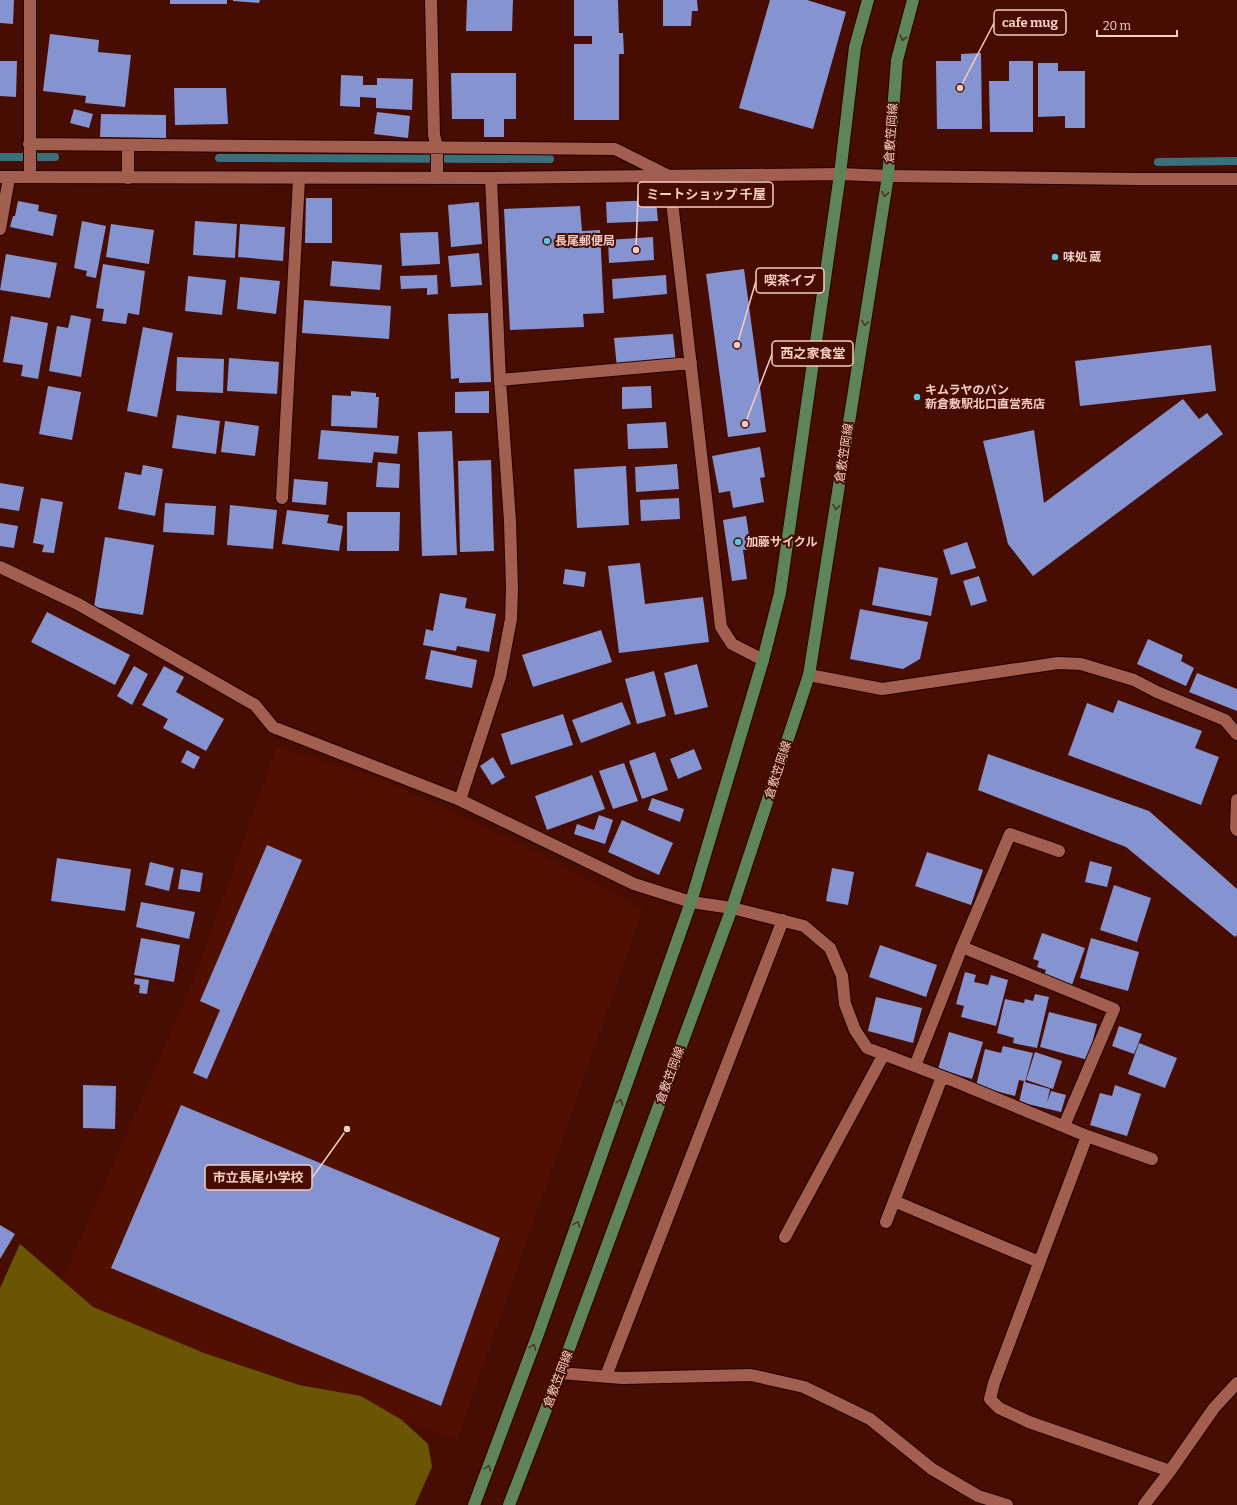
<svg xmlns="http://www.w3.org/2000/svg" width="1237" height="1505" viewBox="0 0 1237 1505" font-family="Bitter,'Noto Sans JP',serif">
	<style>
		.built { fill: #510f02 }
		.forest { fill: #695503 }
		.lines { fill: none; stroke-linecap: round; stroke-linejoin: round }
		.stream { stroke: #38707c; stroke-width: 8 }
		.building { fill: #8594d0 }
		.minor-casing { stroke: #250000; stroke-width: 14 }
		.tertiary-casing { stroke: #250000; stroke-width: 14 }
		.primary-casing { stroke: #250000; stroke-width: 14 }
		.minor { stroke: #a25f50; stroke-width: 12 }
		.tertiary { stroke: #a25f50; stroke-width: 12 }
		.primary { stroke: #5e8458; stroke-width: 12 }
		.oneway { stroke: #4f3620 }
		.poi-dot { fill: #56c9e1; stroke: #470c02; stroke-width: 1.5 }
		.labels { text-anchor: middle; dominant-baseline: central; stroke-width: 4; stroke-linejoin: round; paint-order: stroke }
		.street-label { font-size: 12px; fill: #f4cec5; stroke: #470c02 }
		.poi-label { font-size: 12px; font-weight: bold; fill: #f4cec5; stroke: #470c02; text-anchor: start }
		.leader { fill: none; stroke: #f4cec5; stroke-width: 1.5 }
		.callout-dot { fill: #f4cec5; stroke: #470c02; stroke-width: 1.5 }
		.callout { fill: #470c02; stroke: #f4cec5; stroke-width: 1.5 }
		.callout-label { font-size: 13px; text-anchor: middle; font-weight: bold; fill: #f4cec5 }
	</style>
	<rect width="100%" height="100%" fill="#470c02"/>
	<path class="built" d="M277 746 384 780 528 847 643 909 457 1441 402 1420 361 1396 299 1385 204 1353 93 1307 62 1281 195 977Z"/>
	<path class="forest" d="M20 1244 93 1307 204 1353 299 1385 361 1396 402 1420 428 1444 432 1467 415 1505H0V1288Z"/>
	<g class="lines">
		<path class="stream" d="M0 157H55
			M219 158 550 159
			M1158 162 1237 161"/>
	</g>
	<path class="building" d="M0 0H14L13 24 0 23Z
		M170 0H227V4H170Z
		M233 0H260L259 3 233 1Z
		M467 0H513L512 31H466Z
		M574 0H618L619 33H623L624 54H619V120H574V44H592V36H574Z
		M663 0H697L698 11H692L691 26H663Z
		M770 0H807L846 12 813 129 739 108Z
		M50 34 99 40 98 52 131 55 125 107 85 103 86 96 43 91Z
		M981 53 982 129H937L936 61H961V54Z
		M0 61H17L16 97 0 96Z
		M1009 61H1033V132H990L989 81H1009Z
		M1038 63H1058V71H1085V128H1065V116L1038 117Z
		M451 73H516V119H504V137H484V119H452Z
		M341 75 363 76V85H377V78L413 79 412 110 376 108V98L360 97V107L340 106Z
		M174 88H226L228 124 175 125Z
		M74 109 93 114 89 128 70 123Z
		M377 112 410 116 408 138 374 134Z
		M101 114 166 115V138L100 137Z
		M306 198H332V243H305Z
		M656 200 658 221 607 223 606 202Z
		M18 201 39 205 38 211 57 215 53 236 10 227 13 216H15Z
		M479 202 482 244 451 247 448 205Z
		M580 206 582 231 600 230 604 313 583 314 584 327 510 330 504 209Z
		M82 221 106 226 96 278 86 276 87 271 74 268Z
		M195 221 237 224 235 258 193 255Z
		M111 224 154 230 149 264 106 257Z
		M240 224 285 227 283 261 238 257Z
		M438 232 440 264 402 266 400 233Z
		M653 237 654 260 609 263 608 240Z
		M479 253 482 285 451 287 448 256Z
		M6 254 57 263 50 298 0 290Z
		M332 261 382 265 380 290 330 286Z
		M103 264 145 271 139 315 128 313 126 324 102 321 104 309 96 308Z
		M744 269 766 432 728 437 706 274Z
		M437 275 438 294 427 295V288L401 289 400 276Z
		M666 275 667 294 613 299 612 279Z
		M188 276 226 280 222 315 185 311Z
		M240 277 280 281 276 314 237 309Z
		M304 300 391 306 389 339 302 333Z
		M488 313 491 382 459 383V378L451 379 448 314Z
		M71 315 91 319 81 377 49 371 57 326 68 328Z
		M11 316 48 323 38 379 21 376 23 365 3 362Z
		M143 327 173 333 157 417 127 411Z
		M673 334 676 363 617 368 614 338Z
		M1211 345 1216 391 1080 406 1075 361Z
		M177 357 224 359 223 393 176 391Z
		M229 358 279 362 277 394 227 391Z
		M48 386 81 392 72 440 39 434Z
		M651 386 652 408 622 409V387Z
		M351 391 376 393V397H379L377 428 331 426 332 395 351 396Z
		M489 391V413H455V392Z
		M1183 399 1199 419 1207 413 1223 434 1033 576 1008 544 983 441 1034 430 1044 503Z
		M177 415 220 421 216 454 172 448Z
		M225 421 259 426 255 456 221 452Z
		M666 422 668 448 628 449 627 424Z
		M321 430 399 436 397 454 374 452 372 463 318 459Z
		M452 431 457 555 422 556 418 432Z
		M760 447 765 477 760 478 764 502 733 508 730 491 719 493 712 456Z
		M491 460 494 551 460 552 458 461Z
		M378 462 400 464 399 488 376 487Z
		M677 464 679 489 636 492 635 467Z
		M143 465 163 469 155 516 118 509 125 472 141 475Z
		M626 466 629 525 577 528 574 469Z
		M294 479 328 482 326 505 292 502Z
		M0 483 24 487 19 511 0 508Z
		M41 498 63 502 54 553 42 552 44 545 33 543Z
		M679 498 680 519 641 521 640 500Z
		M165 503 216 506 214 535 163 532Z
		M230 505 277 510 273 549 227 545Z
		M287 510 329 515 327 523 343 526 339 551 282 544Z
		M347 512H400L399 551H347Z
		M746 516 751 549 743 550 747 579 732 581 723 520Z
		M0 523 18 526 14 548 0 546Z
		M105 537 154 545 143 615 94 607Z
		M967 542 976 568 951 575 943 550Z
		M640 563 645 604 703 597 709 642 619 653 608 566Z
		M879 567 938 578 931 616 872 605Z
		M565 569 586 572 584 587 563 584Z
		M979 576 987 601 971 606 963 581Z
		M440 593 467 598 465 608 496 614 489 652 457 646 456 651 423 645 426 629 433 631Z
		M860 609 928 622 920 659 903 669 850 659Z
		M47 612 130 655 115 685 31 642Z
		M601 630 612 662 533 687 522 655Z
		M1148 639 1183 655 1181 661 1194 668 1186 686 1137 664Z
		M431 650 477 660 472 688 425 679Z
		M697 664 708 707 675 715 664 673Z
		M134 666 148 674 132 705 117 696Z
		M164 666 184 677 176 692 224 719 206 751 163 728 168 719 142 705Z
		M654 671 666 716 637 724 625 679Z
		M1197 673 1237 689V711L1189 692Z
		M1118 700 1202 731 1195 748 1219 757 1201 805 1068 755 1087 703 1113 713Z
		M622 702 631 724 581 743 572 720Z
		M563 714 573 745 511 765 501 734Z
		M694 749 702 769 678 779 670 759Z
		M187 750 200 757 194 769 181 762Z
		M655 752 668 790 642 799 629 761Z
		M988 754 1149 811 1237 889V935L1235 937 1126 847 978 790Z
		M493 757 505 777 492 785 480 766Z
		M624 763 638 801 613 809 599 771Z
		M592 775 605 809 547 830 535 796Z
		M652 798 684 809 680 822 648 810Z
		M599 815 613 820 605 844 574 834 577 824 594 830Z
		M622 820 673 843 659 875 608 852Z
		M267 845 302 860 207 1079 193 1073 220 1010 200 1001Z
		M927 852 983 870 971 905 915 886Z
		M57 858 131 869 125 911 51 901Z
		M1090 861 1112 867 1107 887 1085 882Z
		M150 862 174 868 169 891 145 885Z
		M832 868 854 872 848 905 826 901Z
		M181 869 203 873 200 892 178 889Z
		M1114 885 1151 898 1137 942 1100 930Z
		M141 902 195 912 189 939 136 927Z
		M1042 933 1085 948 1072 985 1044 975 1046 970 1037 967 1039 961 1033 959Z
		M141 938 180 945 174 982 134 975Z
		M1091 938 1139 952 1128 991 1080 978Z
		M880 945 937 965 926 997 869 977Z
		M965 972 976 975 974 982 988 985 991 975 1008 980 996 1026 961 1017 964 1006 956 1004Z
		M135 978 149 980 147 994 139 993 140 985 134 984Z
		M1035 994 1049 997 1037 1048 1013 1043 1014 1038 997 1033 1005 999 1024 1003 1025 999 1033 1001Z
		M876 997 922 1008 913 1043 868 1031Z
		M1049 1012 1097 1024 1088 1060 1040 1047Z
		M1119 1026 1142 1034 1134 1054 1112 1046Z
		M949 1032 983 1042 972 1079 938 1069Z
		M1139 1043 1177 1058 1165 1088 1128 1074Z
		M1003 1046 1033 1053 1025 1082 1050 1089 1047 1103 1051 1091 1066 1095 1061 1112 1019 1102 1024 1081 1019 1080 1015 1096 976 1086 985 1049 1001 1053Z
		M1035 1052 1062 1061 1053 1089 1026 1080Z
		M83 1085 116 1086 115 1129 83 1128Z
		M1115 1085 1141 1094 1127 1136 1090 1125 1100 1093 1112 1096Z
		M181 1105 500 1238 441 1406 111 1268Z
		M0 1225 15 1234 0 1259Z"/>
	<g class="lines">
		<defs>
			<path id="minor" d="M431 0 434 135 437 147V178
				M29 144 615 149 669 176 721 627 732 644 763 660
				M128 145V178
				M888 176 1138 179H1237
				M30 177V0
				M0 229 9 178
				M500 380 691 363
				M282 498 299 179
				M0 567 78 604 255 705 273 727 460 800 634 884 691 902 732 908 804 926 830 948 842 976 845 1004 855 1030 867 1048 954 1081 1087 1136 1152 1159
				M809 675 882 689 1058 663 1081 664 1134 680 1157 692 1225 720 1237 734
				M460 800 500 677 511 619 512 589 510 521 500 380 491 178
				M1237 800 1236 828 1237 830
				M1059 851 1010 834 962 947 1114 1009 1064 1126
				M915 1066 962 947
				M1087 1136 994 1383 990 1399 999 1408 1029 1422 1170 1471 1144 1505
				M894 1201 1039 1262
				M886 1222 942 1077
				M785 1237 884 1054
				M560 1373 622 1378 751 1375 804 1387 870 1419 932 1469 978 1496 1007 1505
				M606 1376 783 920
				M1170 1471 1214 1408 1237 1383"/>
			<path id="tertiary" d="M0 177 491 178 840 174 888 176"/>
			<path id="primary" d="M474 1505 538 1334 691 902 763 660 780 593 840 174 855 47 868 0
				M509 1505 560 1373 732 908 809 675 888 176 897 60 913 0"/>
		</defs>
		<use href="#minor" class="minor-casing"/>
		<use href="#tertiary" class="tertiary-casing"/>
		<use href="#primary" class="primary-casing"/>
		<use href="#minor" class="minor"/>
		<use href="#tertiary" class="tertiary"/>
		<use href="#primary" class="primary"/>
	</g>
	<defs><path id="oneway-chevron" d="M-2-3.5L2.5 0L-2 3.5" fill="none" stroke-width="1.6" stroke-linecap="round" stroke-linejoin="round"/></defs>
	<g class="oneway">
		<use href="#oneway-chevron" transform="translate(903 38) rotate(105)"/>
		<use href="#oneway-chevron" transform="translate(885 194) rotate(99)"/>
		<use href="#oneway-chevron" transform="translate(865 323) rotate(99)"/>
		<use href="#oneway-chevron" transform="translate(836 507) rotate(99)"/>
		<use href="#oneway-chevron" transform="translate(620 1102) rotate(-70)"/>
		<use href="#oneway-chevron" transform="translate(577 1224) rotate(-70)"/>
		<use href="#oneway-chevron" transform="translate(533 1347) rotate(-70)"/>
		<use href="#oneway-chevron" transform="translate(488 1468) rotate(-70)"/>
	</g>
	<g class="poi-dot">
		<circle cx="547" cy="241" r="4"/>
		<circle cx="1055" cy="257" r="4"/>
		<circle cx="917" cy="397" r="4"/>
		<circle cx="738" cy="542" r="4"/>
	</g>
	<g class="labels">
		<g class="street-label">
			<text transform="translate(891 133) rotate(-86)">倉敷笠岡線</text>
			<text transform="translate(844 453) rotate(-81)">倉敷笠岡線</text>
			<text transform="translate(778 770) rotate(-72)">倉敷笠岡線</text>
			<text transform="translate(670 1075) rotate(-70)">倉敷笠岡線</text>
			<text transform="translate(558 1379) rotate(-69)">倉敷笠岡線</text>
		</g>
		<g class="poi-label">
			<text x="555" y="241">長尾郵便局</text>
			<text x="1063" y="257">味処 蔵</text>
			<text x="925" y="390">キムラヤのパン<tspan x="925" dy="14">新倉敷駅北口直営売店</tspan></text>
			<text x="746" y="542">加藤サイクル</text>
		</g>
	</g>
	<path class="leader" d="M960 88L994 23M636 250L638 195M737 345L756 281M745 424L772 354M347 1129L312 1178"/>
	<g class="callout-dot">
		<circle cx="960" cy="88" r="4"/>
		<circle cx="636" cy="250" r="4"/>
		<circle cx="737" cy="345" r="4"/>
		<circle cx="745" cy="424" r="4"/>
		<circle cx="347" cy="1129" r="4"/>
	</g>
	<g class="callout">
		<rect x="994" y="10" width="72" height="25" rx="4"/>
		<rect x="638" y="182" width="135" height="25" rx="4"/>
		<rect x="756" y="268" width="68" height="25" rx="4"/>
		<rect x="772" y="341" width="81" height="25" rx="4"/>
		<rect x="205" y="1165" width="107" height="25" rx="4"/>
	</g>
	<g class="callout-label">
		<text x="1030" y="27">cafe mug</text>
		<text x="706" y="199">ミートショップ 千屋</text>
		<text x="790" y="285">喫茶イブ</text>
		<text x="813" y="358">西之家食堂</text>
		<text x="258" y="1182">市立長尾小学校</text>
	</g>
	<path d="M1097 30v6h80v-6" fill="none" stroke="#f4cec5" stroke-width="2"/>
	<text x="1103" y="30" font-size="12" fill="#f4cec5" stroke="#470c02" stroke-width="3" paint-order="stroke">20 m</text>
</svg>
